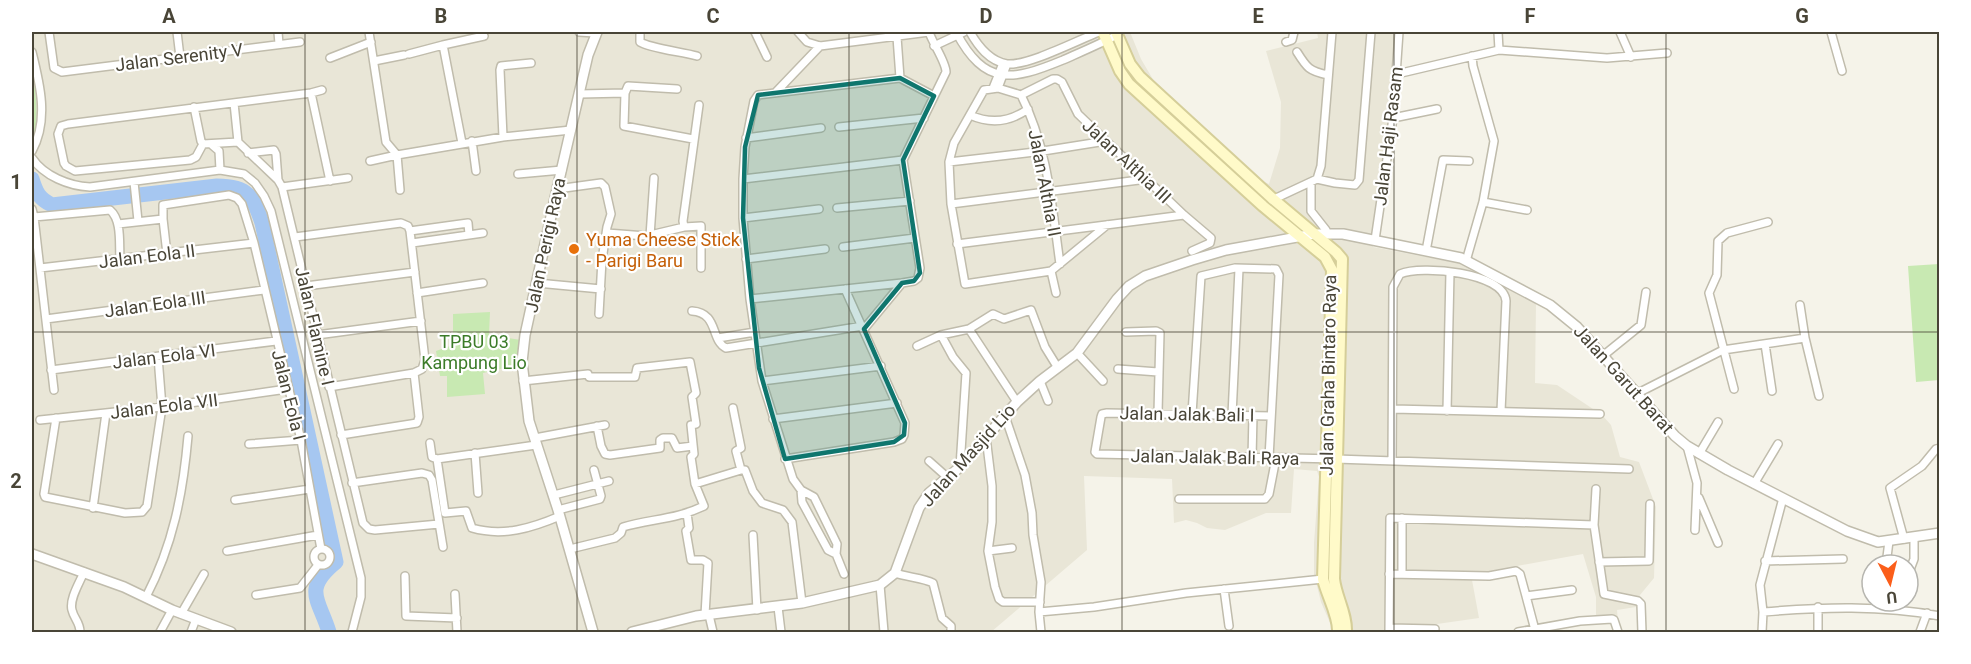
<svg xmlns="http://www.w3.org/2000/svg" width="1971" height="664" viewBox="0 0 1971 664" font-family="Roboto,sans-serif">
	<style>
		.residential { fill: #e9e6d7 }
		.green { fill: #c8e9b2 }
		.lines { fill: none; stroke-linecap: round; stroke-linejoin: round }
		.river { stroke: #a6c7f1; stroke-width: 15 }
		.minor-casing { stroke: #c0bcac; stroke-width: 10 }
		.tertiary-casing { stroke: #c0bcac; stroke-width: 12 }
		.secondary-casing { stroke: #d5ce99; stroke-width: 14 }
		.minor { stroke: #fff; stroke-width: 7 }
		.tertiary { stroke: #fff; stroke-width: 9 }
		.secondary { stroke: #fffac9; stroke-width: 10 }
		.marked { fill: #0f766e; fill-opacity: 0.2; stroke: #0f766e; stroke-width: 4.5; stroke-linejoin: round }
		.grid { fill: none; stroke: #494537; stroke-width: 1.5; stroke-opacity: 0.55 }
		.food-dot { fill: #e8710a; stroke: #fff; stroke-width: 2 }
		.labels { text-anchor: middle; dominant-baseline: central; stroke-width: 4.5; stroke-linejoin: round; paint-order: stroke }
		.street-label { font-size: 18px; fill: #494537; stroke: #fff }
		.food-label { font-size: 18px; fill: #c56008; stroke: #fff; text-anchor: start }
		.park-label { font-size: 18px; fill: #3c7c29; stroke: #fff }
		.neatline { fill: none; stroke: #494537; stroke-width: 2 }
		.grid-label { font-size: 20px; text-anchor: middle; font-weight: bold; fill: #494537 }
	</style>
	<rect width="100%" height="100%" fill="#f5f3e9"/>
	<path class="residential" d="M32 32H1130L1141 59 1161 93 1245 173 1269 184 1280 148 1281 102 1266 51 1318 38 1317 32H1395L1391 103 1373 247 1474 266 1536 303 1535 383 1557 385 1602 415 1611 425 1620 457 1639 462 1656 507 1654 578 1640 595 1636 607 1617 610 1618 621 1596 618V597L1583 554 1517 566 1472 580 1479 618 1437 624 1438 632H1334L1321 602 1314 574V543L1319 477 1317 471 1294 469 1291 513H1266L1225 530 1207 528 1197 523 1186 520 1174 523 1172 479 1084 476 1087 550 991 632H32Z"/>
	<path class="green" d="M32 72C37 97 39 122 32 146Z
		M1939 264V380L1916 382 1908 266Z
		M490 312 489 335 521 340 518 365 483 373 485 394 447 397V376H440L436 351 453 345V314Z"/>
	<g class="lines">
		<path class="river" d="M32 179C36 192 39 199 52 205L217 186C248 186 253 196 262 223L336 562C302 590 319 599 329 632"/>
		<defs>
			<path id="minor" d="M49 32 54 68 62 72 300 42
				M177 32 180 57
				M278 32 279 44
				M369 32 386 142 397 155 503 137 571 130
				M579 32 595 33
				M640 32V42C649 48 683 52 697 56
				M755 32 767 57
				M798 32 807 42 820 46 929 32
				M956 32C985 87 1012 81 1063 60 1081 52 1100 44 1117 35
				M970 32C978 46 989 61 1007 64 1028 66 1078 40 1099 32
				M1620 32 1631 57
				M1831 32 1842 71
				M897 37 900 78 934 96
				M1286 42 1292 40 1294 32
				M934 46 964 32
				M1499 50 1607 58 1667 53
				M32 52C40 84 49 120 32 151
				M1297 52C1307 68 1309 71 1328 75
				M409 54 443 45
				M330 58 371 42
				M374 61 404 55
				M1397 74 1499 50 1498 32
				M993 88 1003 63
				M998 88 1007 64
				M677 89 628 86 625 93 624 126 693 139
				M776 92 820 46
				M311 93 330 181
				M580 94 625 93
				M1021 95 1053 79H1057L1062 82 1078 114 1184 215 1211 238 1210 243 1192 251
				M234 103 238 142
				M194 107 201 141 203 144
				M970 115C990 124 1010 122 1028 109
				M1393 118 1437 109
				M839 127 924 118
				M503 137 500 70 501 66 531 63
				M746 138 821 128
				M472 141 476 171
				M238 142 278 180 282 187 363 523 369 529 375 530 439 524
				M462 143 443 45 484 36
				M203 144 196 157 190 160 75 171 66 166 64 163 58 134 61 126 68 124 311 93 322 90
				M203 144 238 142
				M212 145 219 151 220 170
				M248 153 274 150 276 154 278 180
				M32 158C44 176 69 186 90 187L220 170 244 174 255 183 264 196 271 211 361 578V597L352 632
				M370 161 397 155 400 190
				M949 162 1043 151 1106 141
				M518 174 562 170
				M743 179 903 160
				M1317 179 1335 183 1355 185 1359 180 1371 32
				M134 182 138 221
				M1311 182V211L1326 230
				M282 187 348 178
				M557 189 601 183 605 187 611 214 607 227 602 260 599 314
				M1272 200 1317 179 1321 166 1332 32
				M1483 202 1527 210
				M951 204 1147 179
				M837 208 910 201
				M32 209 34 217 54 390
				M34 217 110 210C122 220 119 244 120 258
				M743 218 819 209
				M118 224 163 219
				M684 227 683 221 699 105
				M410 231 468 223 469 235
				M607 233 646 236 684 227 701 226V268
				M650 236 654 178
				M295 237 401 223 408 226 410 231 425 360 422 369 414 373 419 417 417 423 411 424 341 435
				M1375 240 1393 118 1399 32
				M412 243 483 233
				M957 244 1184 215
				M843 247 915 238
				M1426 251 1443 160 1469 161
				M167 254 163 219V205L229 195 237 198 242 204 254 243 301 440 321 549
				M746 259 825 249
				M1466 261 1483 202 1494 141 1473 66 1472 56
				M1060 264C1052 207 1048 148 1021 95L998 88 984 90 954 143 949 162 951 204 965 284 1051 271 1107 225
				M40 268 254 243
				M1051 271 1056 293
				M537 283 601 289
				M306 286 415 272
				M417 293 483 283
				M750 299 902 283 914 281 918 278 920 268 903 160 946 72C946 62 933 44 929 32
				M1800 305 1805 338 1819 396
				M692 311C719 313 710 340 726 348L863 326
				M46 319 264 290
				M864 329 902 283
				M969 329 993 314 1004 319 1031 310 1045 347 1058 368
				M969 329 1017 402
				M1126 332 1156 331 1160 333 1158 413
				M317 335 421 321
				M941 335 969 329
				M718 338 755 332
				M1765 344 1772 391
				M917 346 941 335 953 357 966 373 960 467
				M1077 353 1103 381
				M1604 355 1641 325 1646 292
				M1118 369 1158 372
				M51 370 276 341
				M523 381 588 374 589 377H635L637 368 690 362 696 393 692 397 696 424 691 425 694 454 691 457 695 484 704 506C677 519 651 519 623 527L621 533 615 538 570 549
				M762 381 881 366
				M1040 381 1048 401
				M329 387 414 373
				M1734 389 1709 293 1717 275 1718 241 1727 233 1768 222
				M1638 393 1723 350 1805 338
				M1393 409 1600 414
				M1447 411 1450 272
				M1192 414 1201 276 1235 268 1276 269 1279 275 1269 458
				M1232 415 1239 269
				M1005 416 1025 475 1032 513 1033 535 1041 582 1039 612 1041 632
				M1271 416 1107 413 1102 414 1101 417 1095 452 1097 454 1336 459 1629 469
				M56 418 44 494 45 497 125 513 142 512 147 506 162 407 158 357
				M773 419 897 403
				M40 420 162 407 287 389
				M597 426 601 446 605 454 610 455 660 448V440L663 438H672L677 448 693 446
				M986 437 992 486V522L988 551 995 587 999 599 1003 602H1040
				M535 438 605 425
				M430 443 432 457 437 459
				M249 444 301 440
				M1687 446 1697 483 1695 530
				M475 453 478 493
				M1699 454 1718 422
				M1252 458 1253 415
				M437 459 445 513 466 511 472 528C503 537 532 528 560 516
				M437 459 536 445
				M785 459 894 442 902 439 904 435 905 423 845 289
				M929 461 947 477
				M1392 461 1393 287 1400 274C1421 265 1504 272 1506 301L1501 411
				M741 470H745L753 491 762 503 783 510 792 522 802 603
				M352 483 422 473 429 475 432 480 443 547
				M695 484 741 470 736 451 741 448 733 408
				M1754 484 1778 444
				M1596 489 1594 525 1604 594 1638 601 1641 604 1642 632
				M801 490 802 502 828 550 836 554
				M554 495 609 481
				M1699 498 1718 543
				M1179 499H1265L1269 494 1276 458
				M235 500 310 489
				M93 508 106 413
				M558 510 600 499 601 496 594 470
				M687 513 689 528 686 531 691 560H703L708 563 705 615
				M1402 518V574
				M753 535 757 610
				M1904 539 1890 488 1922 466 1936 449 1940 448
				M314 557a8 8 0 1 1 16 0a8 8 0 1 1-16 0Z
				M227 551 318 535
				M988 551 1012 548
				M1765 561 1843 559
				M1599 562 1649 561 1650 504
				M1886 565 1889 541
				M895 573C906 577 924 578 933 583L942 618 951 626V632
				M844 574 836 554 837 544 814 497 801 490 793 479 762 381 750 299 743 218V179L745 147 754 101 758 95 900 78
				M1389 574 1489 576 1516 571 1520 574 1526 596 1572 590
				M1908 575 1914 559V538
				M405 576 406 616 457 618
				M880 585 884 632
				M1224 589 1229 626
				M455 594 457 632
				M256 595 300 588 318 565
				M1526 596 1535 630
				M146 597C173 545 183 494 188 436
				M778 607 781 632
				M1818 607V632
				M1039 612 1094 607 1186 593 1323 579
				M1763 612C1822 607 1881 605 1940 616
				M181 614 204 574
				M709 615 713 632
				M1390 628 1435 629
				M80 632C80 622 74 619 72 610 69 599 80 582 84 572
				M160 632 172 610
				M191 632 196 619
				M1389 632 1390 518 1594 525
				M1518 632 1580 621 1612 619 1614 620 1618 632
				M1762 632 1763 612 1760 585 1783 498
				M1920 632 1927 613"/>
			<path id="tertiary" d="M32 554 124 587 172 610 231 632
				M593 632 558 510 529 421 522 362 525 335 557 189 588 55 597 32
				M632 632 696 616 802 603 880 585 895 573 919 508 929 493 960 467 1017 402 1040 381 1077 353 1117 299 1129 286 1145 276 1192 260 1226 250 1314 234H1343L1461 258 1550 305 1577 327 1675 436 1687 446 1728 470 1847 531 1878 542 1940 533"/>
			<path id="secondary" d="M1103 32 1120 71 1129 84 1263 206 1325 257 1332 270 1323 579C1327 596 1339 616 1338 632
				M1116 32 1130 64 1140 77 1273 199 1336 252 1342 259 1334 579C1336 597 1347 614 1346 632"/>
		</defs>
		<use href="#minor" class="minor-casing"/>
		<use href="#tertiary" class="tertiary-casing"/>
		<use href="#secondary" class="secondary-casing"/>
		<use href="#minor" class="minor"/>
		<use href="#tertiary" class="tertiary"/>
		<use href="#secondary" class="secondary"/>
	</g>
	<path class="marked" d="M900 78 934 96 903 160 920 273 914 281 902 283 864 329 905 423 904 435 894 442 785 459 759 368 743 218 745 147 758 95Z"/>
	<path class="grid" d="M305 32V632M577 32V632M849 32V632M1122 32V632M1394 32V632M1666 32V632M32 332H1940"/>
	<circle class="food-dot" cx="574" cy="249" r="6"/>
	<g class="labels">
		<g class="street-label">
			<text transform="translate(179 57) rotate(-7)">Jalan Serenity V</text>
			<text transform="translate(1388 136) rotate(-83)">Jalan Haji Rasam</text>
			<text transform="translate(1127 161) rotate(43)">Jalan Althia III</text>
			<text transform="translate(1045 183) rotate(79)">Jalan Althia II</text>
			<text transform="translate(545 245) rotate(-78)">Jalan Perigi Raya</text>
			<text transform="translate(147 256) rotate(-7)">Jalan Eola II</text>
			<text transform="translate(155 304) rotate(-8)">Jalan Eola III</text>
			<text transform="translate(315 326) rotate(77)">Jalan Flamine I</text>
			<text transform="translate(164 356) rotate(-7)">Jalan Eola VI</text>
			<text transform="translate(1328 375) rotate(-89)">Jalan Graha Bintaro Raya</text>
			<text transform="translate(1624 379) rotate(48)">Jalan Garut Barat</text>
			<text transform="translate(289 395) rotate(76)">Jalan Eola I</text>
			<text transform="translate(164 406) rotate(-7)">Jalan Eola VII</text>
			<text transform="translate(1187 414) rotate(1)">Jalan Jalak Bali I</text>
			<text transform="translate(968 455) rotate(-48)">Jalan Masjid Lio</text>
			<text transform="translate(1215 457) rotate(1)">Jalan Jalak Bali Raya</text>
		</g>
		<g class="food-label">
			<text x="586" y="239">Yuma Cheese Stick<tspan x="586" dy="21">- Parigi Baru</tspan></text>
		</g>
		<g class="park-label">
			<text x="474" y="341">TPBU 03<tspan x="474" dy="21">Kampung Lio</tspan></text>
		</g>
	</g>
	<rect width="1971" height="664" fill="none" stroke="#ffffff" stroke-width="66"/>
	<g transform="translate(1890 583) rotate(173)"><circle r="28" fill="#ffffff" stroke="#b6b5af" stroke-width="1.5"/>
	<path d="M0-4.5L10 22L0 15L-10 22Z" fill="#fb5e1a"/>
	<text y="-9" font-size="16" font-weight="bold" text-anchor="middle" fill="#494537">U</text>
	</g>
	<rect x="33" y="33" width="1905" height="598" class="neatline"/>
	<g class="grid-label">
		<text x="169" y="23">A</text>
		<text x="441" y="23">B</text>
		<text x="713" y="23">C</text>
		<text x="986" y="23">D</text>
		<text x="1258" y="23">E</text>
		<text x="1530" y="23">F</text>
		<text x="1802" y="23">G</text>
		<text x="16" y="189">1</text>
		<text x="16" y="488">2</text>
	</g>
</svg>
